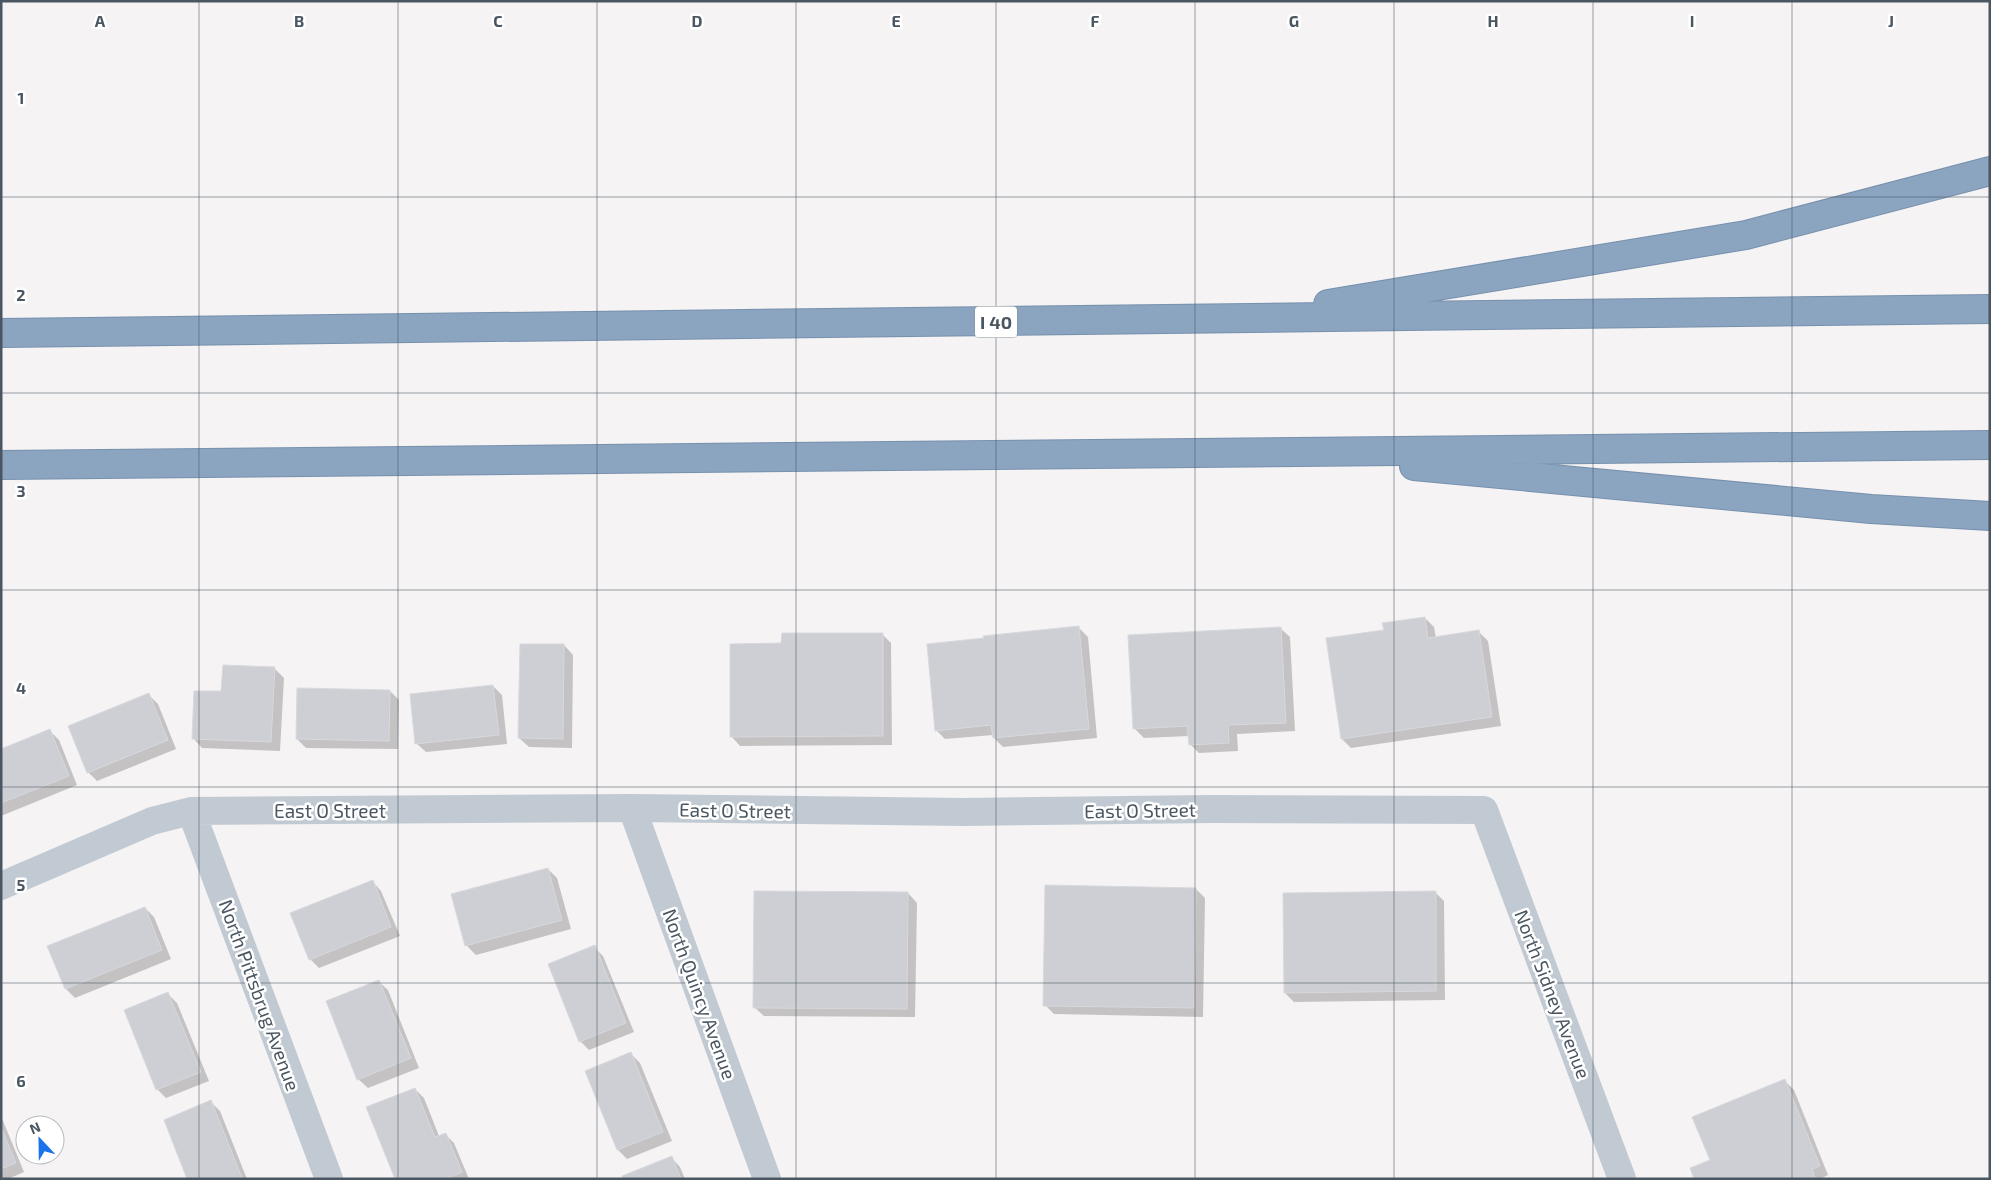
<svg xmlns="http://www.w3.org/2000/svg" width="1991" height="1180" viewBox="0 0 1991 1180" font-family="'Exo 2',sans-serif">
	<style>
		.shadow { fill: #0003 }
		.building { fill: #cdcfd5; stroke: #d7d9de }
		.lines { fill: none; stroke-linecap: round; stroke-linejoin: round }
		.highway-casing { stroke: #7690ad; stroke-width: 30 }
		.street { stroke: #c1cad2; stroke-width: 28 }
		.highway { stroke: #8ba5c1; stroke-width: 28 }
		.grid { fill: none; stroke: #4a5661; stroke-width: 1; stroke-opacity: 0.55 }
		.labels { text-anchor: middle; dominant-baseline: central; stroke-width: 5; stroke-linejoin: round; paint-order: stroke }
		.shield { fill: #fff; stroke: #808990; stroke-width: 1 }
		.shield-label { font-size: 18px; font-weight: bold; fill: #4a5661 }
		.street-label { font-size: 19px; fill: #4a5661; stroke: #fff }
		.grid-label { font-size: 16px; text-anchor: middle; font-weight: bold; fill: #4a5661; stroke: #fff; stroke-width: 5; stroke-linejoin: round; paint-order: stroke }
	</style>
	<rect width="100%" height="100%" fill="#f5f3f3"/>
	<path class="shadow" d="M1425 618 1434 627 1436 638 1479 632 1488 641 1501 726 1351 748 1342 739 1385 631Z
		M1079 628 1088 637 1097 738 1003 747 994 738 993 735 945 739 936 730 985 639Z
		M1280 628 1290 637 1295 731 1237 734 1238 751 1199 753 1190 744 1189 736 1144 738 1135 729 1130 636Z
		M882 634 891 643 892 745 740 746 731 736 783 644Z
		M564 645 573 655 572 748 529 747 519 738Z
		M274 668 284 678 280 751 202 748 193 738 222 693Z
		M493 686 502 695 507 744 426 752 416 743Z
		M390 691 399 700 398 749 306 748 297 739Z
		M149 695 158 704 176 749 97 781 88 772Z
		M50 731 59 740 77 785 1 816V750Z
		M548 869 557 878 571 929 476 955 467 946 453 895Z
		M372 881 381 891 400 936 319 968 310 959Z
		M1196 889 1205 898 1203 1017 1054 1014 1045 1005Z
		M1435 892 1444 901 1445 1000 1294 1002 1285 993Z
		M908 893 917 903 915 1017 764 1016 754 1007Z
		M145 908 154 917 171 959 75 998 66 989 49 947Z
		M594 947 603 956 634 1032 589 1050 580 1041Z
		M378 981 388 990 419 1068 368 1088 358 1079Z
		M168 994 177 1003 209 1081 166 1098 157 1089Z
		M631 1054 640 1063 672 1141 627 1159 618 1150 587 1071Z
		M1785 1081 1794 1090 1828 1175 1820 1179H1696Z
		M415 1089 424 1098 439 1136 445 1134 454 1143 469 1179H396Z
		M211 1102 220 1111 247 1179H189Z
		M1 1116 24 1172 8 1179H1Z
		M671 1157 680 1167 685 1179H624Z"/>
	<path class="building" d="M1425 617 1428 638 1479 630 1492 717 1341 739 1326 638 1384 630 1382 623Z
		M1079 626 1089 729 993 738 991 725 935 731 927 644 984 638 983 636Z
		M1281 627 1286 723 1228 725 1229 743 1189 745 1187 726 1133 729 1128 635Z
		M782 633H883V736L730 737V644L781 643Z
		M520 644H564L563 739 518 738Z
		M223 665 275 667 271 742 192 739 194 691H221Z
		M493 685 499 735 415 744 410 694Z
		M297 688 390 690 389 741 296 739Z
		M149 693 168 740 87 773 68 726Z
		M50 729 69 776 1 803V749Z
		M548 868 562 920 465 946 451 894Z
		M373 880 391 927 309 960 290 913Z
		M1045 885 1196 888 1194 1008 1043 1006Z
		M754 891 908 892 907 1009 753 1008Z
		M1436 891V991L1284 993 1283 893Z
		M145 907 162 950 65 989 47 946Z
		M595 945 626 1023 579 1042 548 964Z
		M379 980 411 1058 357 1080 326 1001Z
		M168 992 201 1072 156 1090 124 1010Z
		M631 1052 663 1132 617 1150 585 1071Z
		M1785 1079 1820 1166 1812 1169 1815 1179H1694L1690 1168 1710 1160 1692 1117Z
		M415 1088 435 1137 446 1133 462 1172 445 1179H395L366 1107Z
		M211 1100 242 1178 240 1179H187L164 1120Z
		M1 1127 16 1163 1 1169Z
		M672 1156 681 1179H623L622 1176Z"/>
	<g class="lines">
		<defs>
			<path id="highway" d="M1328 304 1746 235 1990 171
				M1 333 1990 309
				M1 465 1990 445
				M1414 466 1871 509 1990 516"/>
		</defs>
		<use href="#highway" class="highway-casing"/>
		<path class="street" d="M632 808 767 1179
			M191 811 329 1179
			M1 886 152 821 191 811 632 808 964 812 1212 809 1484 810 1622 1179"/>
		<use href="#highway" class="highway"/>
	</g>
	<path class="grid" d="M199 1V1179M398 1V1179M597 1V1179M796 1V1179M996 1V1179M1195 1V1179M1394 1V1179M1593 1V1179M1792 1V1179M1 197H1990M1 393H1990M1 590H1990M1 787H1990M1 983H1990"/>
	<g class="labels">
		<rect class="shield" x="975" y="306.5" width="42" height="31" rx="4"/>
		<g class="shield-label">
			<text x="996" y="322">I 40</text>
		</g>
		<g class="street-label">
			<text x="330" y="810">East O Street</text>
			<text transform="translate(735 810) rotate(1)">East O Street</text>
			<text transform="translate(1140 810) rotate(-1)">East O Street</text>
			<text transform="translate(700 994) rotate(70)">North Quincy Avenue</text>
			<text transform="translate(1553 994) rotate(69)">North Sidney Avenue</text>
			<text transform="translate(260 995) rotate(70)">North Pittsbrug Avenue</text>
		</g>
	</g>
	<g class="grid-label">
		<text x="100" y="27">A</text>
		<text x="299" y="27">B</text>
		<text x="498" y="27">C</text>
		<text x="697" y="27">D</text>
		<text x="896" y="27">E</text>
		<text x="1095" y="27">F</text>
		<text x="1294" y="27">G</text>
		<text x="1493" y="27">H</text>
		<text x="1692" y="27">I</text>
		<text x="1891" y="27">J</text>
		<text x="21" y="104">1</text>
		<text x="21" y="301">2</text>
		<text x="21" y="497">3</text>
		<text x="21" y="694">4</text>
		<text x="21" y="891">5</text>
		<text x="21" y="1087">6</text>
	</g>
	<rect width="1991" height="1180" fill="none" stroke="#4a5661" stroke-width="5"/>
	<g transform="translate(40 1140) rotate(338)"><circle r="24" fill="#ffffff" stroke="#b7bbc0"/>
	<path d="M0-4L9 19L0 12L-9 19Z" fill="#1a73e8"/>
	<text y="-8" font-size="14" font-weight="bold" text-anchor="middle" fill="#4a5661">N</text>
	</g>
</svg>
